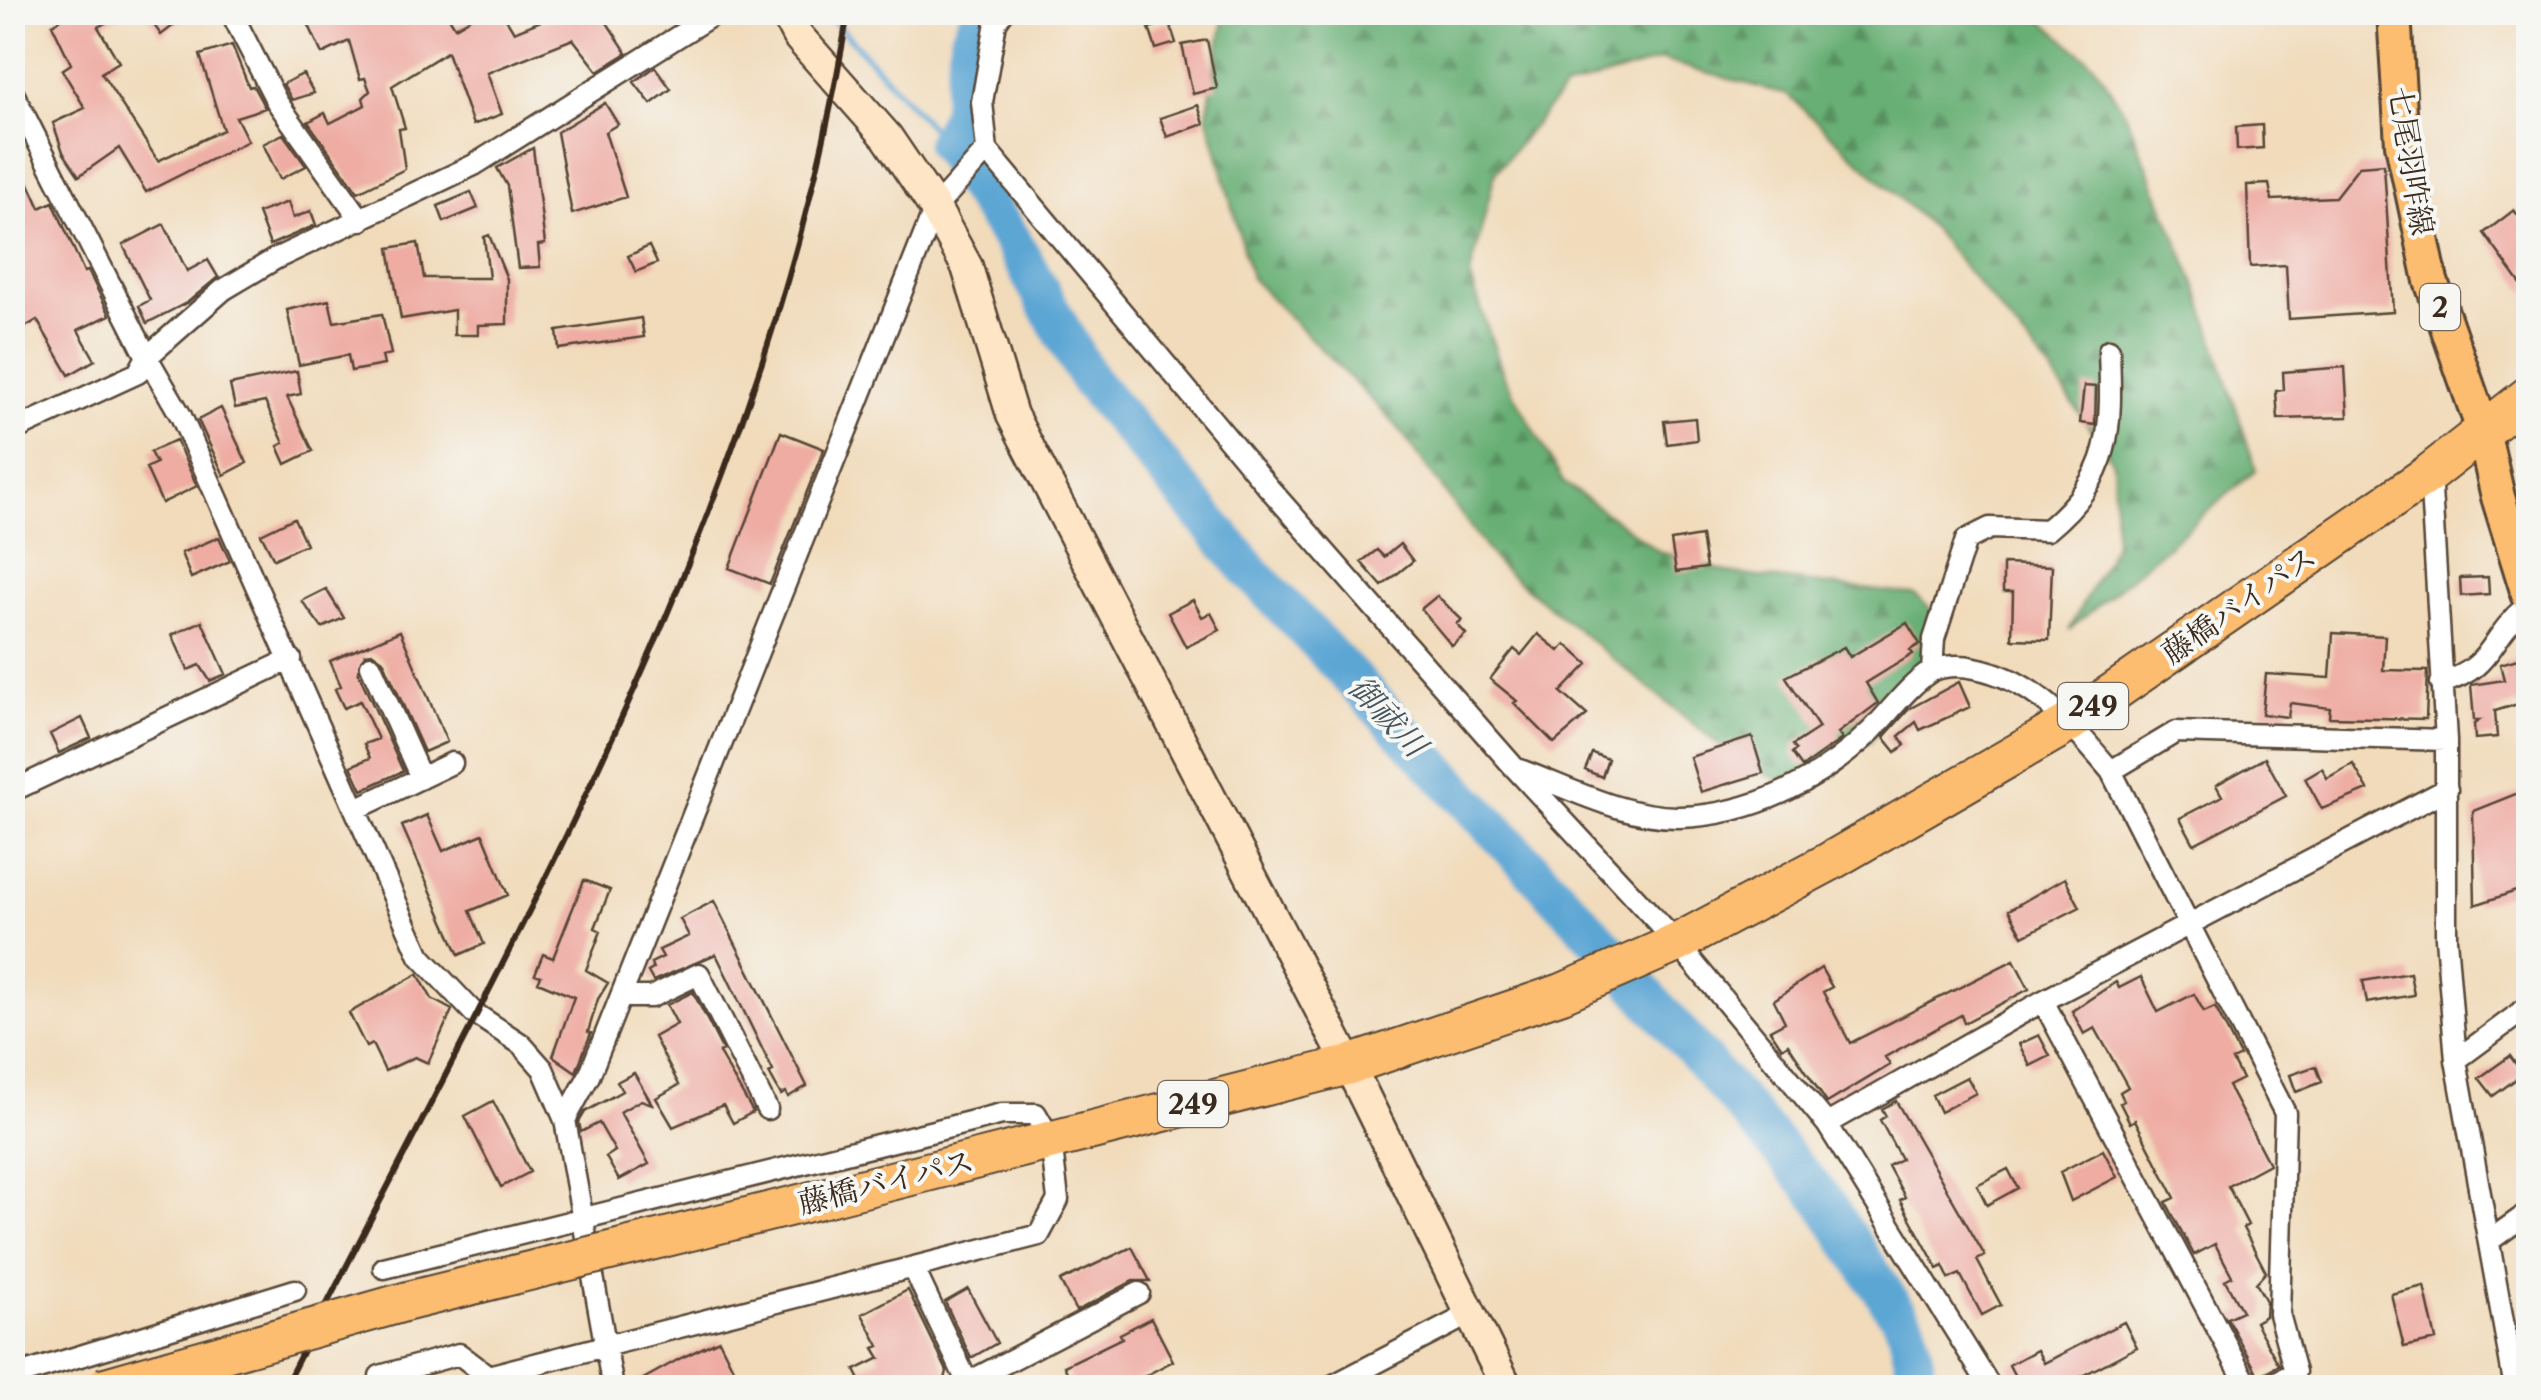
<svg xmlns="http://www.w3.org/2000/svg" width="2541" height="1400" viewBox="0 0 2541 1400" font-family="'Libre Caslon Text','Noto Serif JP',serif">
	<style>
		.forest { fill: url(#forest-firs); stroke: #526c49; stroke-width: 2.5 }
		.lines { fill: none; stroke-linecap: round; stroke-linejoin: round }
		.stream { stroke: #5ca6d4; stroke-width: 6 }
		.river { stroke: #5ca6d4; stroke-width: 40 }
		.building { fill: #eeaca3 }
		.street-casing { stroke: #564536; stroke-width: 25 }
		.secondary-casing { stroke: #564536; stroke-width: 35 }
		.primary-casing { stroke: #564536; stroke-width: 38 }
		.highway-casing { stroke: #564536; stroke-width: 42 }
		.street { stroke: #fff; stroke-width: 20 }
		.secondary { stroke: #fee5c5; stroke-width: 30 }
		.primary { stroke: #fcbd6f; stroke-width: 32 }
		.highway { stroke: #fcbd6f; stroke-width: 38 }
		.rail { stroke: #3b2a1e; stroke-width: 6 }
		.highway-bridge-casing { stroke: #564536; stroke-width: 42; stroke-linecap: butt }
		.highway-bridge { stroke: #fcbd6f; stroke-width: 38 }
		.labels { text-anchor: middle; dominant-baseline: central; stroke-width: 8; stroke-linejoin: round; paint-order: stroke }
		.shield { fill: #f6f6f2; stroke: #73675e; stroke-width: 2.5 }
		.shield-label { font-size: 28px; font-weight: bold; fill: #3b2a1e }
		.street-label { font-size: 30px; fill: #3b2a1e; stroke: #f6f6f2 }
		.water-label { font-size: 32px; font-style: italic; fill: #47555e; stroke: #f6f6f2 }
	</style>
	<defs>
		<pattern id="forest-firs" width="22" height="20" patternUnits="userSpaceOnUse" patternTransform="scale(2.5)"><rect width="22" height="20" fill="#68af74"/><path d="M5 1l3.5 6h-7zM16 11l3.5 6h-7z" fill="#578f5f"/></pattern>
	</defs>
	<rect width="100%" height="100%" fill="#f6f6f2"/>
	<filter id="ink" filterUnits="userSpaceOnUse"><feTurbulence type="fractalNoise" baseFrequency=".01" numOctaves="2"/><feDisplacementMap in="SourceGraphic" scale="20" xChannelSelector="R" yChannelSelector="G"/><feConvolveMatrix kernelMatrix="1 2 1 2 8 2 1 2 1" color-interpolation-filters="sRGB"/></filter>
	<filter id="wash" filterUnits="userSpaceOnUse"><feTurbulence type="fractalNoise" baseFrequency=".0048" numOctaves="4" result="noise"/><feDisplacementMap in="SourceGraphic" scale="40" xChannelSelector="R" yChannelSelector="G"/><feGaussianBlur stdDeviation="2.25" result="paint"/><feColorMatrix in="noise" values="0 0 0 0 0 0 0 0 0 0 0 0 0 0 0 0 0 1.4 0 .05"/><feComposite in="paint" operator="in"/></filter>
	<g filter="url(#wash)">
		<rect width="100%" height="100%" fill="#f1dbbb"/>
		<path class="forest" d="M1225 13H2033L2095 65 2126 114 2199 294 2256 470 2069 630 2115 543 2113 462 2049 369 1930 226 1788 95 1661 60 1564 89 1495 173 1470 276 1503 374 1563 482 1660 552 1734 574 1915 595 1941 619 1933 655 1870 741 1783 781 1746 767 1498 565 1397 426 1251 278 1207 114Z"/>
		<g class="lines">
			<path class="stream" d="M826 12 946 144"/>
			<path class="river" d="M982 12 969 41 961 115 946 144 1011 239 1089 380 1251 572 1595 936 1821 1197 1907 1328 1920 1388"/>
		</g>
		<g id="blocks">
			<path class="building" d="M56 12H126L98 27 119 62 101 73 158 161 223 130 200 55 232 45 249 87 253 86 265 108 236 117 248 141 146 192 119 148 79 176 63 152 53 123 85 108 62 70 71 64 52 24 60 20Z
				M145 12H191L161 35Z
				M303 12H446L455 27 481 12H502L514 32 563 12H600L627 53 598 71 573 39 487 73 502 114 473 125 447 52 392 86 405 128 399 129 405 169 358 192 308 122 325 113 330 123 365 105 363 98 370 91 365 78 360 79 349 41 322 54Z
				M1169 22 1176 43 1156 49 1149 28Z
				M1207 40 1217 88 1193 94 1182 45Z
				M655 67 671 89 651 104 634 82Z
				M303 74 314 93 292 100 283 84Z
				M605 103 618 124 605 132 626 197 572 214 557 132Z
				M1198 105 1204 124 1167 137 1160 118Z
				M2262 125 2263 148 2237 150 2236 127Z
				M283 134 306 166 280 179 263 144Z
				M12 146 40 208 53 202 84 272 88 271 110 315 78 330 95 360 69 375 37 320 12 335Z
				M533 148 545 244 538 245 540 267 518 268 507 186 497 168Z
				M2384 164 2393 312 2289 319 2286 265 2250 267 2247 185 2269 184 2272 200 2335 197 2359 166Z
				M471 192 478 208 444 222 438 206Z
				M288 202 293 218 311 211 316 225 270 245 258 213Z
				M2514 210 2528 229V294L2484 233Z
				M164 224 187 271 208 260 218 277 188 302 147 323 139 306 150 300 123 245Z
				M489 235 507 279V324L478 325V335H454V310L401 319 389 248 418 243 424 278H489L484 237Z
				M649 246 657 263 636 272 628 256Z
				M329 300 334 322 382 314 391 354 382 356 384 365 351 371 348 355 299 365 287 310Z
				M641 318 644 337 559 349 557 331Z
				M2345 367 2348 417 2278 419 2276 391 2284 390 2283 372Z
				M297 371 301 394 287 397 313 451 286 464 278 446 284 443 265 402 235 408 230 385Z
				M2084 386 2096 387 2095 425 2080 423Z
				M221 408 247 463 224 475 198 420Z
				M1695 418 1697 440 1667 444 1664 421Z
				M781 432 824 449 770 584 729 568Z
				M176 440 197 486 162 503 146 468 156 463 150 452Z
				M294 518 306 544 274 559 261 534Z
				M1701 536 1706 568 1676 572 1671 541Z
				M219 537 230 561 191 578 181 553Z
				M1400 544 1413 561 1382 586 1361 562 1377 550 1384 557Z
				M2003 564 2052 566 2049 640 2012 639 2013 592H2003Z
				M2488 577 2489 594 2461 596 2460 578Z
				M326 589 344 618 322 628 302 601Z
				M1437 596 1462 620 1457 624 1466 634 1452 646 1421 609Z
				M1193 600 1202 617 1211 613 1220 630 1186 647 1168 613Z
				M202 621 226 674 210 681 200 665 188 670 172 635Z
				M1907 623 1920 644 1910 650 1913 654 1866 683 1878 703 1838 733 1842 739 1802 767 1792 753 1796 750 1793 745 1819 728 1786 677 1844 647 1850 657Z
				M400 631 447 742 424 752 383 660 373 653 365 654 358 672 403 771 362 790 351 766 370 758 364 744 378 739 360 701 344 708 335 689 341 686 330 661Z
				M2333 633 2385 636 2383 670 2428 671 2426 719 2329 717 2330 708 2290 703 2288 717 2262 714 2266 674 2330 678Z
				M1538 634 1559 651 1566 644 1588 664 1561 692 1587 715 1554 743 1514 703 1517 701 1490 679 1514 649 1521 655Z
				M2521 658 2528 701 2495 711 2497 737 2475 739 2474 724 2480 720H2474L2471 685 2504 680 2500 664Z
				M1959 682 1970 707 1920 730 1916 722 1899 736 1905 745 1896 752 1884 737 1909 709Z
				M82 718 91 738 59 753 50 734Z
				M1752 737 1763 773 1701 792 1690 757Z
				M1592 753 1608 759 1602 777 1585 770Z
				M2265 758 2286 796 2194 844 2180 818 2222 796 2216 785Z
				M2353 764 2368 790 2322 809 2305 778 2322 768 2327 778Z
				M2528 789V887L2475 905 2473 811Z
				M427 815 443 851 483 834 508 895 470 911 484 944 459 955 402 826Z
				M2065 878 2080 907 2023 936 2009 910Z
				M584 880 610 890 595 928 601 931 586 970 608 983 598 999 588 1032 591 1033 576 1072 553 1056 574 997 538 982 541 976 535 974 543 954 553 958Z
				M714 901 807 1086 788 1097 786 1092 781 1095 769 1073 773 1071 716 954 653 981 648 972 653 969 651 963 663 957 659 950 689 936 680 919Z
				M2014 960 2029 989 1964 1023 1961 1015 1885 1057 1890 1065 1827 1103 1788 1044 1782 1048 1770 1030 1785 1022 1774 1000 1821 968 1832 987 1823 992 1850 1043Z
				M2410 973 2414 995 2367 1003 2363 981Z
				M418 974 432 999 452 1010 428 1063 415 1057 385 1071 372 1044 366 1047 349 1013Z
				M2141 977 2158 1012 2194 994 2204 1012 2215 1007 2240 1056 2232 1060 2242 1079 2228 1086 2269 1164 2228 1186 2248 1225 2243 1228 2266 1272 2256 1283 2266 1301 2265 1316 2255 1322 2279 1365 2259 1376 2227 1318 2242 1311 2225 1280 2232 1276 2215 1244 2194 1255 2166 1202 2175 1198 2135 1120 2130 1123 2120 1103 2124 1101 2120 1092 2128 1087 2095 1028 2084 1034 2072 1011 2116 982 2119 988Z
				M693 992 723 1051 719 1053 753 1112 733 1123 723 1105 673 1127 656 1098 679 1085 654 1037 677 1024 667 1005Z
				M2039 1035 2050 1056 2030 1066 2019 1044Z
				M2510 1056 2523 1074 2493 1096 2479 1078Z
				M2316 1066 2322 1082 2296 1092 2290 1075Z
				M634 1073 652 1104 641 1100 620 1112 649 1164 619 1180 606 1157 615 1151 599 1123 581 1132 579 1122 585 1112 622 1091 617 1082Z
				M1967 1077 1976 1093 1940 1112 1932 1095Z
				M493 1101 530 1172 501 1187 465 1116Z
				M1896 1101 1985 1256 1977 1260 2001 1305 1982 1315 1960 1274 1949 1279 1943 1266 1938 1269 1900 1200 1905 1197 1888 1166 1901 1159 1880 1120 1886 1116 1882 1109Z
				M2103 1150 2117 1177 2071 1201 2060 1172Z
				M2008 1169 2018 1188 1987 1205 1977 1185Z
				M1132 1247 1150 1281H1133L1076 1311 1060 1281Z
				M2424 1286 2436 1340 2404 1347 2391 1294Z
				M968 1289 997 1343 971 1358 945 1302Z
				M908 1290 947 1371 943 1388H864L855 1370 880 1358 874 1348 879 1346 862 1314Z
				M1151 1318 1173 1361 1122 1388H1075L1064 1366 1122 1338 1120 1334Z
				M2124 1322 2137 1347 2059 1388H2021L2009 1365 2037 1350 2044 1363Z
				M719 1340 743 1388H627L681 1358Z"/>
		</g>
	</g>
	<g filter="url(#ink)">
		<use href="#blocks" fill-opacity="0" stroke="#564536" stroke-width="2.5"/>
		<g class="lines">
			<defs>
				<path id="street" d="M231 12 277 102 361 220
					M12 91 147 357 181 416 420 956 474 1013 521 1044 543 1069 565 1120 613 1388
					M987 150 1268 487 1514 767 1677 943 1827 1124 1991 1388
					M12 431 138 373 147 357 223 290 275 259 474 165 717 12
					M2430 473 2446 740V938L2456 1060 2515 1388
					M371 666 421 778
					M1932 671 1934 639 1966 540 1990 528 2047 530C2113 475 2112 430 2109 350
					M2441 683C2495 668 2487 638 2528 606
					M1520 770C1571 789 1625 818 1680 817 1752 815 1820 781 1871 731 1889 713 1908 686 1930 672 1941 665 1962 665 1975 668 2036 680 2072 726 2111 771L2176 732 2446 740
					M2111 771 2285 1113 2279 1314 2295 1372 2266 1388
					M12 791 291 659
					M356 809 452 763
					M621 997H651L699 974 767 1109
					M2043 1001 2249 1388
					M2456 1060 2528 1007
					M565 1120 589 1076 935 208 987 150 982 102 996 22 1003 12
					M1827 1124 2043 1001 2447 789
					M2489 1241 2528 1213
					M914 1269 970 1388
					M12 1377 295 1290
					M381 1388 380 1376 459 1354 488 1376 1039 1235 1058 1200 1051 1140 1036 1114H1002L384 1268
					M957 1388 1139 1293
					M1328 1388 1470 1314"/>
				<path id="secondary" d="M785 12 797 35 887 137 935 208 967 267 1012 415 1349 1065 1507 1388"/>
				<path id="primary" d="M2394 12 2402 144 2431 281 2483 430 2498 497 2528 594"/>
				<path id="highway" d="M820 1199 1349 1065 1562 993 1677 943 1829 862 2069 723 2430 473 2528 396"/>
			</defs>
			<use href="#street" class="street-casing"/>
			<use href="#secondary" class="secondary-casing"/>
			<use href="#primary" class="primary-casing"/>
			<use href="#highway" class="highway-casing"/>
			<use href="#street" class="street"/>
			<use href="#secondary" class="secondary"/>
			<use href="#primary" class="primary"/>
			<use href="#highway" class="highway"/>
			<path class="rail" d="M284 1388C508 945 769 509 848 12"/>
			<defs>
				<path id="highway-bridge" d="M102 1388 408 1301 820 1199"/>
			</defs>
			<use href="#highway-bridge" class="highway-bridge-casing"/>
			<use href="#highway-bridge" class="highway-bridge"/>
		</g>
	</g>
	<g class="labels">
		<g class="shield">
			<rect x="2420" y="284" width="40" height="46" rx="8"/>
			<rect x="2058" y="683" width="70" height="46" rx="8"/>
			<rect x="1158" y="1081" width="70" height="46" rx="8"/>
		</g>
		<g class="shield-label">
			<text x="2440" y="307">2</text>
			<text x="2093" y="706">249</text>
			<text x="1193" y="1104">249</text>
		</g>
		<g class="street-label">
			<text transform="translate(2411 161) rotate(81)">七尾羽咋線</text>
			<text transform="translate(2239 605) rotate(-35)">藤橋バイパス</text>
			<text transform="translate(886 1182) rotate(-14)">藤橋バイパス</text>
		</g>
		<g class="water-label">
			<text transform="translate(1388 716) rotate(47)">御祓川</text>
		</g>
	</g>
	<rect width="2541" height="1400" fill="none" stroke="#f6f6f2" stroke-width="50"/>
</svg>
